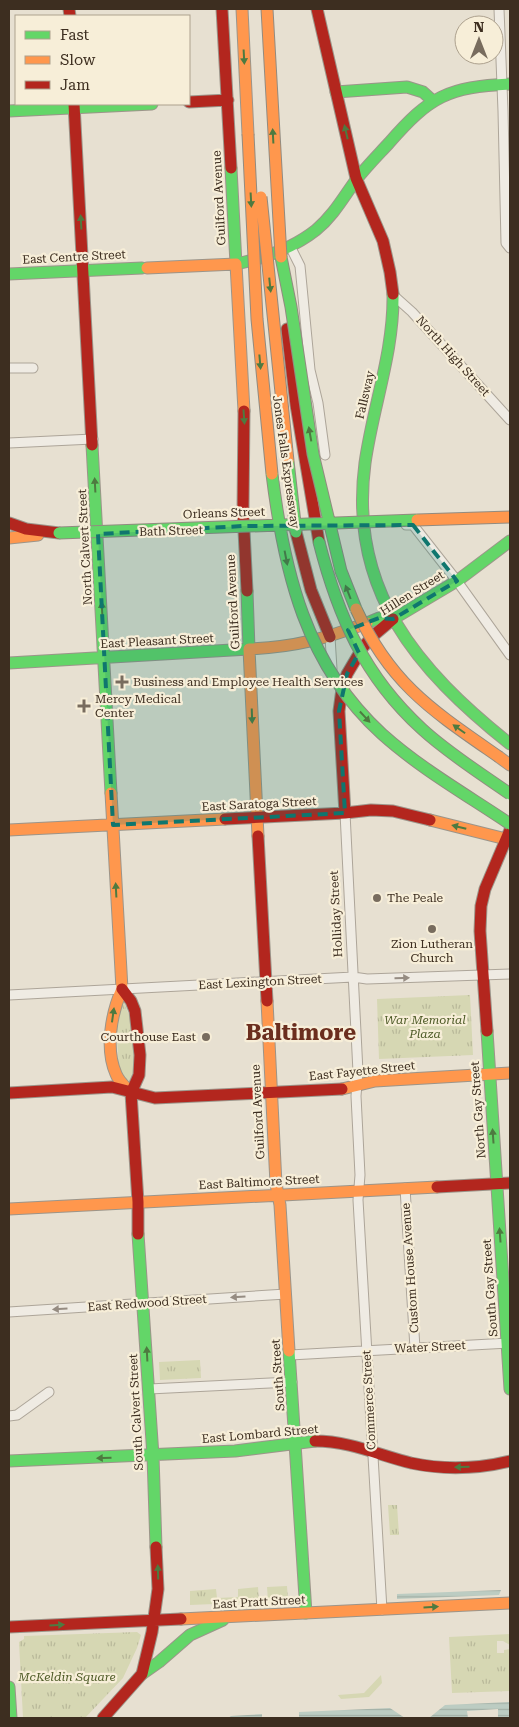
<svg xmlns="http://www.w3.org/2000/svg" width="519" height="1727" viewBox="0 0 519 1727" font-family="'Roboto Serif',serif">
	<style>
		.grass { fill: url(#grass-tufts) }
		.garden { fill: #d6d7b3 }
		.water { fill: url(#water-rules) }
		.pier { fill: #e7e0d1 }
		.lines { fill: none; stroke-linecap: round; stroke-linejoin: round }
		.street-casing { stroke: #ada599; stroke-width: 11 }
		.fast-casing { stroke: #9c958a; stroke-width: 13 }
		.slow-casing { stroke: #9c958a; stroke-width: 13 }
		.jam-casing { stroke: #9c958a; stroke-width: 13 }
		.street { stroke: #efebe3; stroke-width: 9 }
		.fast { stroke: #63d668; stroke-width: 11 }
		.slow { stroke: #ff974d; stroke-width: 11 }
		.jam { stroke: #b3261e; stroke-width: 11 }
		.fast-bridge-casing { stroke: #928b80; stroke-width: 13; stroke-linecap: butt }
		.slow-bridge-casing { stroke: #928b80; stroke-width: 13; stroke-linecap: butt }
		.fast-bridge { stroke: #63d668; stroke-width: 11 }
		.slow-bridge { stroke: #ff974d; stroke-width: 11 }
		.oneway { fill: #4e7a40 }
		.oneway2 { fill: #968c82 }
		.marked { fill: #0f766e; fill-opacity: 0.2; stroke: #0f766e; stroke-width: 4; stroke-dasharray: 10 6; stroke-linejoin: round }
		.poi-dot { fill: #786c5e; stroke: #f7eed8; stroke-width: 2 }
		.labels { text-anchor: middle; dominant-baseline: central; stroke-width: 4.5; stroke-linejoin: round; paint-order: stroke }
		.street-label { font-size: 12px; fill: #3d2e20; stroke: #f7eed8 }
		.poi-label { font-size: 12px; fill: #3d2e20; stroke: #f7eed8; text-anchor: start }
		.park-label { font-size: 12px; font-style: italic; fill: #4d5a26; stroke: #f7eed8 }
		.town-label { font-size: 22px; font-weight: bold; fill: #6b2e1e; stroke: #f7eed8 }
	</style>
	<defs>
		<pattern id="grass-tufts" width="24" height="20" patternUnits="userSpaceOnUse" patternTransform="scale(1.25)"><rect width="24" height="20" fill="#d6d7b3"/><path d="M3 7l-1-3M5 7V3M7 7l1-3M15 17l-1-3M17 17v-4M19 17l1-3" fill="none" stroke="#b9b99a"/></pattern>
		<pattern id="water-rules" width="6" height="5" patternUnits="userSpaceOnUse" patternTransform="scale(1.25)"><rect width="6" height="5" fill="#bcccc2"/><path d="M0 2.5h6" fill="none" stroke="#a2b0a6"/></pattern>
	</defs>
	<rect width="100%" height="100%" fill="#e7e0d1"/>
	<path class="grass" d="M470 995 473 1055 379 1059 377 999Z
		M122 997 130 1018 136 1067 129 1081 119 1075 116 1018Z
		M200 1360 201 1378 160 1380 159 1362Z
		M388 1505H397L399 1535H390Z
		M287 1586 288 1600 268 1601 267 1587Z
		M258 1587 259 1602 190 1605V1591L216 1589 217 1598 238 1597V1589Z
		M137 1632 141 1635 137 1648 123 1678 85 1718H23L19 1642 24 1639V1636Z
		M510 1634V1645L503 1641H497V1653H504V1650L510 1649V1691L452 1693 449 1637Z"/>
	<path class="garden" d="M381 1675 382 1683 369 1697 341 1699 338 1695 364 1693Z"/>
	<path class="water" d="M501 1590 499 1595 397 1599V1594Z
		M510 1702V1718H429L445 1705Z
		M390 1708 405 1718H299V1712Z
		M262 1714V1718H228L231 1716Z"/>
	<path class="pier" d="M498 1709V1717L468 1718 467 1711Z"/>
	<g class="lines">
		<defs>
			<path id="street" d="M499 9 503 111 506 243 510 248
				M291 248 300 266 310 370 318 403 325 455
				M393 295 412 312 510 420
				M9 368H33
				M9 443 93 439
				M406 525H413L457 581 510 655
				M330 637 332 669
				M345 813 358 1072 356 1096 360 1175 358 1200 382 1610
				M9 995 353 977 367 979 510 974
				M405 1188 415 1348
				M9 1312 286 1294
				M290 1355 509 1343
				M149 1389 292 1382
				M9 1416 17 1415 49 1392"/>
			<path id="fast" d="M336 92 407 87 423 92 433 101
				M9 111 152 104
				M231 168 236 264C265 258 292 249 316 230 333 216 343 198 356 180 366 167 378 155 389 143 430 96 448 87 510 84
				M9 274 142 268
				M393 294C394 352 373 406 365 463 348 590 417 670 510 744
				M92 445 111 793
				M367 623 379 618 393 619 457 581 510 541
				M9 663 249 649 247 591
				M487 1031 510 1389
				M138 1234 153 1456 156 1547
				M289 1351 306 1613
				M9 1461 235 1451 315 1441
				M142 1674 159 1662 190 1635 223 1620
				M9 1687 11 1718"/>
			<path id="slow" d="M242 9 248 134
				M147 268 236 264 244 411
				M9 538 38 535
				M499 757 510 765
				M111 793 122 989C111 1014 105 1049 116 1074 119 1082 126 1087 131 1093
				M430 820 506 839
				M9 830 225 819
				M258 836 249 649C295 647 324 639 367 623
				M267 1001 276 1184 280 1205 289 1351
				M342 1089 375 1081 510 1073
				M9 1209 437 1187
				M181 1619 510 1603"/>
			<path id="jam" d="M69 9 70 16
				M222 9 231 168
				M317 9 356 178 383 241 390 272 393 294
				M189 102 228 100
				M74 104 92 445
				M287 329 296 405 319 542
				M244 411 243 510 247 591
				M9 523 26 529 59 533
				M296 532 311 590 330 637
				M345 813 339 711 342 689 347 674 363 647 374 635 393 619
				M225 819 345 813 371 810 393 811 430 820
				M258 836 267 1001
				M122 989 131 1001 135 1011 140 1055 139 1075 131 1093 138 1202V1234
				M487 1031 480 931 481 906 485 889 510 830
				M9 1093 112 1087 155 1098 342 1089
				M437 1187 510 1183
				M315 1441C349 1441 379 1455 411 1463 444 1470 477 1469 510 1461
				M9 1627 181 1619
				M103 1718 142 1674 152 1632 158 1589 156 1547"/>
		</defs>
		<use href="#street" class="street-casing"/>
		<use href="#fast" class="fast-casing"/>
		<use href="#slow" class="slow-casing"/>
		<use href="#jam" class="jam-casing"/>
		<use href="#street" class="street"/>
		<use href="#fast" class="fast"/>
		<use href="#slow" class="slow"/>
		<use href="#jam" class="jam"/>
		<defs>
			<path id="fast-bridge" d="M281 257 291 307 313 454 341 571 356 609
				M288 461 296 532
				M272 474C284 572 306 665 382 734 421 769 467 795 510 824
				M59 533 417 520
				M319 542C338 616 364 676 422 729 448 753 480 773 510 794"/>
			<path id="slow-bridge" d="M267 9 281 257
				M248 134 257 319 272 474
				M261 197 288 461
				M417 520 510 517
				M356 609C391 685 433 711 499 757"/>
		</defs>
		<use href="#fast-bridge" class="fast-bridge-casing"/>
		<use href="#slow-bridge" class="slow-bridge-casing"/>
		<use href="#fast-bridge" class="fast-bridge"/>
		<use href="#slow-bridge" class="slow-bridge"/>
	</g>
	<defs><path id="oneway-solid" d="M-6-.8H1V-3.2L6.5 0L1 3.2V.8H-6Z" transform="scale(1.25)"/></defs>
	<g class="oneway">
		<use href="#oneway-solid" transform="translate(244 57) rotate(87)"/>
		<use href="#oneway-solid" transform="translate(346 132) rotate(-103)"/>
		<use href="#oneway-solid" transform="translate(273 136) rotate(-93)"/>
		<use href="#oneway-solid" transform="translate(251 200) rotate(87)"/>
		<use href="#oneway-solid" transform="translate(81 222) rotate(-93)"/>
		<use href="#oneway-solid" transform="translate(270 285) rotate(84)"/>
		<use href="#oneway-solid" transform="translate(260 362) rotate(85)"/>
		<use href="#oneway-solid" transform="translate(244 417) rotate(86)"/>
		<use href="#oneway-solid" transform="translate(310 434) rotate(-100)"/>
		<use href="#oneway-solid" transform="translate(95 485) rotate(-93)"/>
		<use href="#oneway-solid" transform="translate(286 558) rotate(79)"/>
		<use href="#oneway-solid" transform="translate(348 592) rotate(-111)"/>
		<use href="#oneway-solid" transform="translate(102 609) rotate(-93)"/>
		<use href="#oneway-solid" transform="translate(252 716) rotate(88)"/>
		<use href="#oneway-solid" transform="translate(365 717) rotate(47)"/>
		<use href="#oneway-solid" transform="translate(459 729) rotate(-145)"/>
		<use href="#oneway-solid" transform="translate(459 827) rotate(-166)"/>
		<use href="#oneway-solid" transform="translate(116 890) rotate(-93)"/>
		<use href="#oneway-solid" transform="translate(113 1015) rotate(-82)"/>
		<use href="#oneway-solid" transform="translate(493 1136) rotate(-94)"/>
		<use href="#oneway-solid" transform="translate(500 1235) rotate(-94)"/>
		<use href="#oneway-solid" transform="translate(147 1354) rotate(-93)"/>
		<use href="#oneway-solid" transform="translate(104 1458) rotate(178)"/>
		<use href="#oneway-solid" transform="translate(462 1467) rotate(179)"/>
		<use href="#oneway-solid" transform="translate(158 1572) rotate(-92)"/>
		<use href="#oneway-solid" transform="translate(431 1607) rotate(-3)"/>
		<use href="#oneway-solid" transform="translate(57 1625) rotate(-3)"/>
	</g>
	<g class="oneway2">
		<use href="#oneway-solid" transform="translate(402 978) rotate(-2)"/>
		<use href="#oneway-solid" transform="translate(238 1297) rotate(176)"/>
		<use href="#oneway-solid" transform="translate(60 1309) rotate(177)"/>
	</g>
	<path class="marked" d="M413 525 457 581 393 619 379 618 348 630 359 653 347 674 339 711 345 813 113 825 98 534 243 526Z"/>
	<g class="poi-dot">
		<path d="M119.5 674.5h5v5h5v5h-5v5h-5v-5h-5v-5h5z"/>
		<path d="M81.5 698.5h5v5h5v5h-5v5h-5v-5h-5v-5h5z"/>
		<circle cx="377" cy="898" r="5"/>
		<circle cx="432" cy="929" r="5"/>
		<circle cx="206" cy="1037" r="5"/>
	</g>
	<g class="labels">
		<g class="street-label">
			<text transform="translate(219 198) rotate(-93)">Guilford Avenue</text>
			<text transform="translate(74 257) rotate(-3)">East Centre Street</text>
			<text transform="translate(453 356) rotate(48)">North High Street</text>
			<text transform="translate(365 395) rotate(-77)">Fallsway</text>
			<text transform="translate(286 462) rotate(82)">Jones Falls Expressway</text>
			<text transform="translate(224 513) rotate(-2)">Orleans Street</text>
			<text transform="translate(171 531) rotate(-2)">Bath Street</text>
			<text transform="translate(85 547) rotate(-93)">North Calvert Street</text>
			<text transform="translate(412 593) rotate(-32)">Hillen Street</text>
			<text transform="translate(233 602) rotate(-93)">Guilford Avenue</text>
			<text transform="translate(157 641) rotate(-3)">East Pleasant Street</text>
			<text transform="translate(259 804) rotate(-3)">East Saratoga Street</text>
			<text transform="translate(336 914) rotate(-93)">Holliday Street</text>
			<text transform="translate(260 982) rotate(-3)">East Lexington Street</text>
			<text transform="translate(362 1071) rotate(-6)">East Fayette Street</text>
			<text transform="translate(478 1110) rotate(-94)">North Gay Street</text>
			<text transform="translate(258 1112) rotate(-93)">Guilford Avenue</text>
			<text transform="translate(259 1182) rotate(-3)">East Baltimore Street</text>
			<text transform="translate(410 1268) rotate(-94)">Custom House Avenue</text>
			<text transform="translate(490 1288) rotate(-94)">South Gay Street</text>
			<text transform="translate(147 1303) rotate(-4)">East Redwood Street</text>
			<text transform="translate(430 1347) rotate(-3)">Water Street</text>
			<text transform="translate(278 1375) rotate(-94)">South Street</text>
			<text transform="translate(369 1400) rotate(-93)">Commerce Street</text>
			<text transform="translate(136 1412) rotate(-93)">South Calvert Street</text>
			<text transform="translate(260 1434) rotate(-5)">East Lombard Street</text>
			<text transform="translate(259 1602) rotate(-3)">East Pratt Street</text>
		</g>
		<g class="poi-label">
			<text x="133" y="682">Business and Employee Health Services</text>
			<text x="95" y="699">Mercy Medical<tspan x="95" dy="14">Center</tspan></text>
			<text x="387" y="898">The Peale</text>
			<text x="432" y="944" text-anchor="middle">Zion Lutheran<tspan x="432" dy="14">Church</tspan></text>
			<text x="196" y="1037" text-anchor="end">Courthouse East</text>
		</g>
		<g class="park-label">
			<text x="425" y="1020">War Memorial<tspan x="425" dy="14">Plaza</tspan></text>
			<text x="67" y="1677">McKeldin Square</text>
		</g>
		<g class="town-label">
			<text x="301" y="1032">Baltimore</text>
		</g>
	</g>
	<rect width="519" height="1727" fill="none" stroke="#3d2e20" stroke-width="20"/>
	<rect x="15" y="15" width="175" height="90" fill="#f7eed8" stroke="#ada18e"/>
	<rect x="25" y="31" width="25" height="8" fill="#63d668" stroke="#ada18e"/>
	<text x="60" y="40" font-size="15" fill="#3d2e20">Fast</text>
	<rect x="25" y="56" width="25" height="8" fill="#ff974d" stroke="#ada18e"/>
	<text x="60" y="65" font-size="15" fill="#3d2e20">Slow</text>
	<rect x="25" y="81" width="25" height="8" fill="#b3261e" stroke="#ada18e"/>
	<text x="60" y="90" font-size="15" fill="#3d2e20">Jam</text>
	<g transform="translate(479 40)"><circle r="24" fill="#f7eed8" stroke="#ada18e"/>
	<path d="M0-4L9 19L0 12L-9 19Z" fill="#786c5e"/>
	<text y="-8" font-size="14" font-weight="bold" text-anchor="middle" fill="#3d2e20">N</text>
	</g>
</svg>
